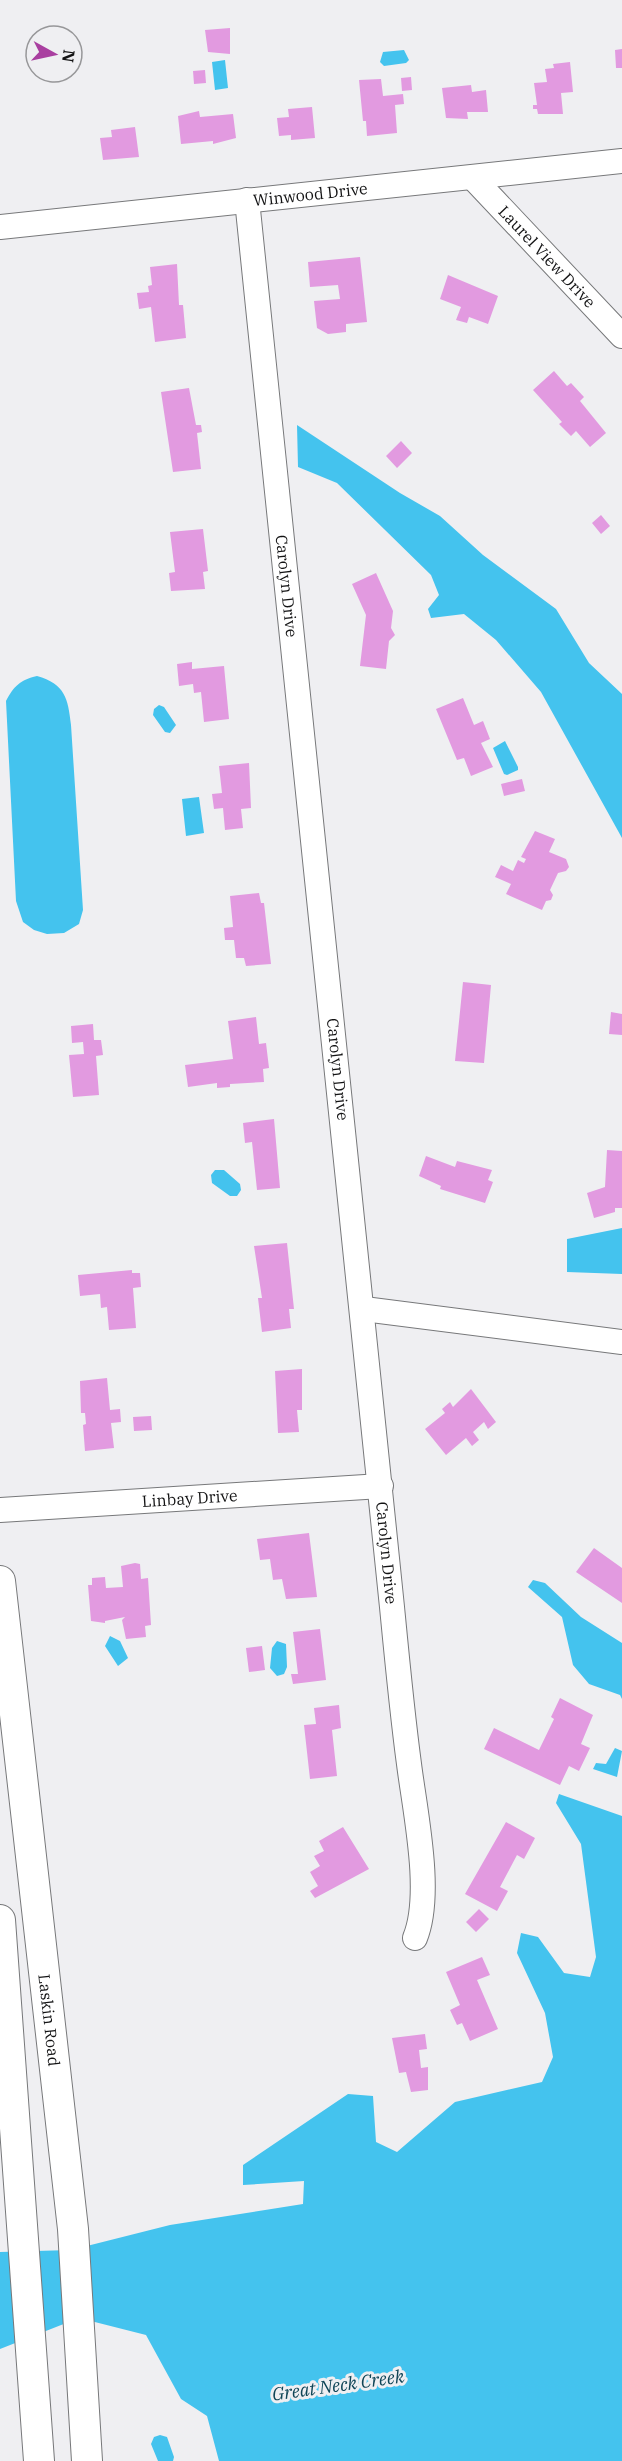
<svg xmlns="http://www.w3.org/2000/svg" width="622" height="2461" viewBox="0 0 622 2461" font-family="'IBM Plex Serif',serif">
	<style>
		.water { fill: #44c3ee }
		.building { fill: #e29ae0 }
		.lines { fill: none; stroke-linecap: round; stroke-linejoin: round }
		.minor-casing { stroke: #77787a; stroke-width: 26 }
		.major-casing { stroke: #77787a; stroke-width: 32 }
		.minor { stroke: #fff; stroke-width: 24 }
		.major { stroke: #fff; stroke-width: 30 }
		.labels { text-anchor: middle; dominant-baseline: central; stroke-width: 6; stroke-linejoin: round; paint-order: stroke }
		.street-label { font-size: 16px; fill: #131314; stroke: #efeff2 }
		.water-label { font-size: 18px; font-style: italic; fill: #0e4456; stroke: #efeff2 }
	</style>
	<rect width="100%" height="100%" fill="#efeff2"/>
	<path class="water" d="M404 50 409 60 406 63 384 66 380 62 383 52Z
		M225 60 228 88 215 90 212 62Z
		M297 425 400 493 440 516 483 555 556 609 589 663 622 694V838L541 692 496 640 464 614 431 618 428 609 439 595 431 575 337 483 298 467Z
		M37 676C65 684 68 698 71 725L83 910 79 924 64 933 47 934 34 930 23 922 16 901 6 701C14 686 20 680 37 676Z
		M159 705 164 707 176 725 170 733 165 732 153 715 154 709Z
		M505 741 518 767V770L507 775 504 774 493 748Z
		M199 797 204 833 186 836 182 799Z
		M215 1170H224L240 1184 241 1190 237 1196H230L212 1183 211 1175Z
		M622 1228V1274L567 1272V1239Z
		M533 1580 545 1583 581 1617 622 1643V1699L620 1695 589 1684 573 1665 562 1617 528 1587Z
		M110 1636 120 1641 128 1658 118 1666 105 1646Z
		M277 1641 286 1644 287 1667 284 1674 277 1676 270 1668 272 1648Z
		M615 1748 622 1751 617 1777 593 1769 596 1763 606 1764Z
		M559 1794 622 1816V2461H219L207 2416 181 2399 146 2335 79 2318 0 2349V2252L71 2250 170 2225 303 2204 304 2181 243 2185V2165L348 2094 373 2096 376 2142 397 2152 455 2102 542 2082 553 2057 545 2013 517 1953 521 1933 538 1937 564 1973 590 1977 596 1957 581 1844 556 1803Z
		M160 2435 167 2437 174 2457 173 2461H158L151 2444 154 2437Z"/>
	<path class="building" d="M230 28V54L208 52 205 30Z
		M622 49V68H616L615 50Z
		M570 62 573 92 561 93 563 114H538L537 109H533V105H537L534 83 547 82 545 69 554 68 553 64Z
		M205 70 206 83 194 84 193 71Z
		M411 77 412 90 402 91 401 78Z
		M381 79 383 96 403 94 404 104 395 105 397 133 367 136 366 121H363L359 80Z
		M471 85 472 92 486 90 488 112H467L468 119 446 118 442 88Z
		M312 107 315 138 291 140V135L279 136 277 118 289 117 288 109Z
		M199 111 200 117 233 114 236 138 213 144V141L181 144 178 116Z
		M135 127 139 157 103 160 100 138 112 137 111 130Z
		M360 257 367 322 346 324V332L328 334 317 328 314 301 340 299 338 285 310 287 308 262Z
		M177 264 179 305H183L186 338 155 342 151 307 139 309 137 293 149 292 148 286 152 285 150 267Z
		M448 275 498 296 488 324 469 317 467 323 456 320 461 307 440 299Z
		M554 371 567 386 571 383 584 397 580 401 606 433 590 447 576 431 571 436 559 424 562 422 533 390Z
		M189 388 196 425H201L202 432 197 433 201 469 173 472 161 392Z
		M401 441 412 453 397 468 386 456Z
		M601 515 610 526 601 534 592 523Z
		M203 529 208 571 203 572 205 589 171 591 169 573 175 572 170 532Z
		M376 573 393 611 391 628 395 635 389 641 386 669 360 666 366 615 352 584Z
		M192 662V669L224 666 229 719 204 722 201 692 194 693 193 684 179 686 177 664Z
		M463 698 474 725 483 721 490 739 481 743 493 767 471 776 464 758 457 760 436 709Z
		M249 763 251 808 241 809 243 828 225 830 223 808 214 809 212 794 222 793 219 766Z
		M522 779 525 791 504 796 501 784Z
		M535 831 555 839 549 852 566 859 569 867 566 871 558 873 550 890 553 895 551 900 546 901 542 910 506 894 511 884 495 877 501 865 513 871 518 860 524 863 526 859 521 857Z
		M259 893 261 903H264L271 964 246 966 244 958H236L234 940H225L224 928 233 927 230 896Z
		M463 982 491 985 484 1063 455 1061Z
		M611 1012 622 1014V1035L609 1034Z
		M256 1017 259 1044 266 1043 269 1068 263 1069 264 1082 230 1084V1087L217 1088V1083L188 1087 185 1065 233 1059 228 1021Z
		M93 1024 94 1040H101L103 1055 96 1056 99 1095 73 1097 69 1055 84 1054 83 1042 72 1043 71 1026Z
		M274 1119 280 1188 257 1190 252 1142 245 1143 243 1123Z
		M607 1150 622 1151V1208H615V1212L594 1218 587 1193 605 1187Z
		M426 1156 455 1167 457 1161 492 1170 488 1180 493 1182 485 1203 440 1189 441 1186 419 1176Z
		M287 1243 294 1309H289L291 1328 262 1332 258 1298H262L254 1246Z
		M132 1270V1273H140L141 1287 133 1288 136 1328 109 1330 107 1307 101 1308 100 1294 80 1296 78 1275Z
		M302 1369V1410H297L299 1432 278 1433 275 1371Z
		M107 1378 110 1410 120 1409 121 1422 111 1423 114 1448 85 1451 83 1425 86 1424 85 1413H81L80 1381Z
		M471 1389 496 1422 488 1429 484 1422 473 1432 479 1440 472 1446 466 1438 446 1455 425 1429 445 1413 442 1409 450 1402 453 1407Z
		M151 1416 152 1430 134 1431 133 1417Z
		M309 1533 317 1597 286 1599 282 1579 273 1580 270 1559 260 1560 257 1539Z
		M594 1548 622 1568V1603L576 1572Z
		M135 1563 140 1564 141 1579 148 1578 151 1625 145 1626 146 1637 126 1639 122 1620 125 1617 105 1621V1623L91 1621 88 1585H92V1578L105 1577 106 1588 123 1587 121 1566Z
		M320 1629 326 1680 293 1684 291 1674H298L293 1632Z
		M262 1646 265 1670 249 1672 246 1648Z
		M560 1698 593 1715 581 1744 590 1748 579 1771 569 1766 560 1785 484 1749 494 1728 539 1750 554 1719 551 1717Z
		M339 1705 341 1728 332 1730 337 1776 310 1779 304 1725 316 1724 314 1708Z
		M506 1822 535 1838 524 1859 517 1855 500 1887 508 1891 497 1911 465 1894Z
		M343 1827 369 1869 315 1898 310 1891 318 1886 310 1872 320 1866 314 1856 324 1851 319 1841Z
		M479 1909 489 1919 476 1932 466 1922Z
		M482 1957 490 1975 477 1980 498 2029 470 2041 462 2023 457 2025 450 2010 460 2005 446 1972Z
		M425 2034 427 2049 419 2050 421 2068 428 2067V2090L411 2092 406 2072 399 2073 392 2038Z"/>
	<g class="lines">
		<defs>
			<g id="minor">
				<path id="s1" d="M473 178 622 336"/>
				<path id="s2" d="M247 200C294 669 348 1137 392 1607 397 1659 402 1712 409 1764 415 1812 433 1894 415 1938"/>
				<path id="s3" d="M0 227 622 161"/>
				<path d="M364 1309 622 1342"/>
				<path id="s4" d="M0 1510 381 1486"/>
			</g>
			<g id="major">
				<path id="s5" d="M0 1581 73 2229 87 2461"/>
				<path d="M0 1920 39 2461"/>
			</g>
		</defs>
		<use href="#minor" class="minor-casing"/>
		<use href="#major" class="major-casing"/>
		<use href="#minor" class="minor"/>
		<use href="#major" class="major"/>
	</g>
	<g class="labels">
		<g class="street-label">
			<text stroke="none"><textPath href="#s3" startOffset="312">Winwood Drive</textPath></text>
			<text stroke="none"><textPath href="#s1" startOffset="108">Laurel View Drive</textPath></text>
			<text stroke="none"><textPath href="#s2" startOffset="388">Carolyn Drive</textPath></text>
			<text stroke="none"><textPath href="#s2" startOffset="874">Carolyn Drive</textPath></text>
			<text stroke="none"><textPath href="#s4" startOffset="190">Linbay Drive</textPath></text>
			<text stroke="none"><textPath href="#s2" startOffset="1360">Carolyn Drive</textPath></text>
			<text stroke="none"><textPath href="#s5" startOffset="442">Laskin Road</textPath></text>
		</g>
		<g class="water-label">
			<text transform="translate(338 2385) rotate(-8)">Great Neck Creek</text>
		</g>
	</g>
	<g transform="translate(54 54) rotate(98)"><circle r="28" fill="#efeff2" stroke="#979799" stroke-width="1.5"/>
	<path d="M0-4.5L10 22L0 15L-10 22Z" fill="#a93fa0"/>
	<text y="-9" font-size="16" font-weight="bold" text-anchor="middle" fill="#131314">N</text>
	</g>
</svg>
